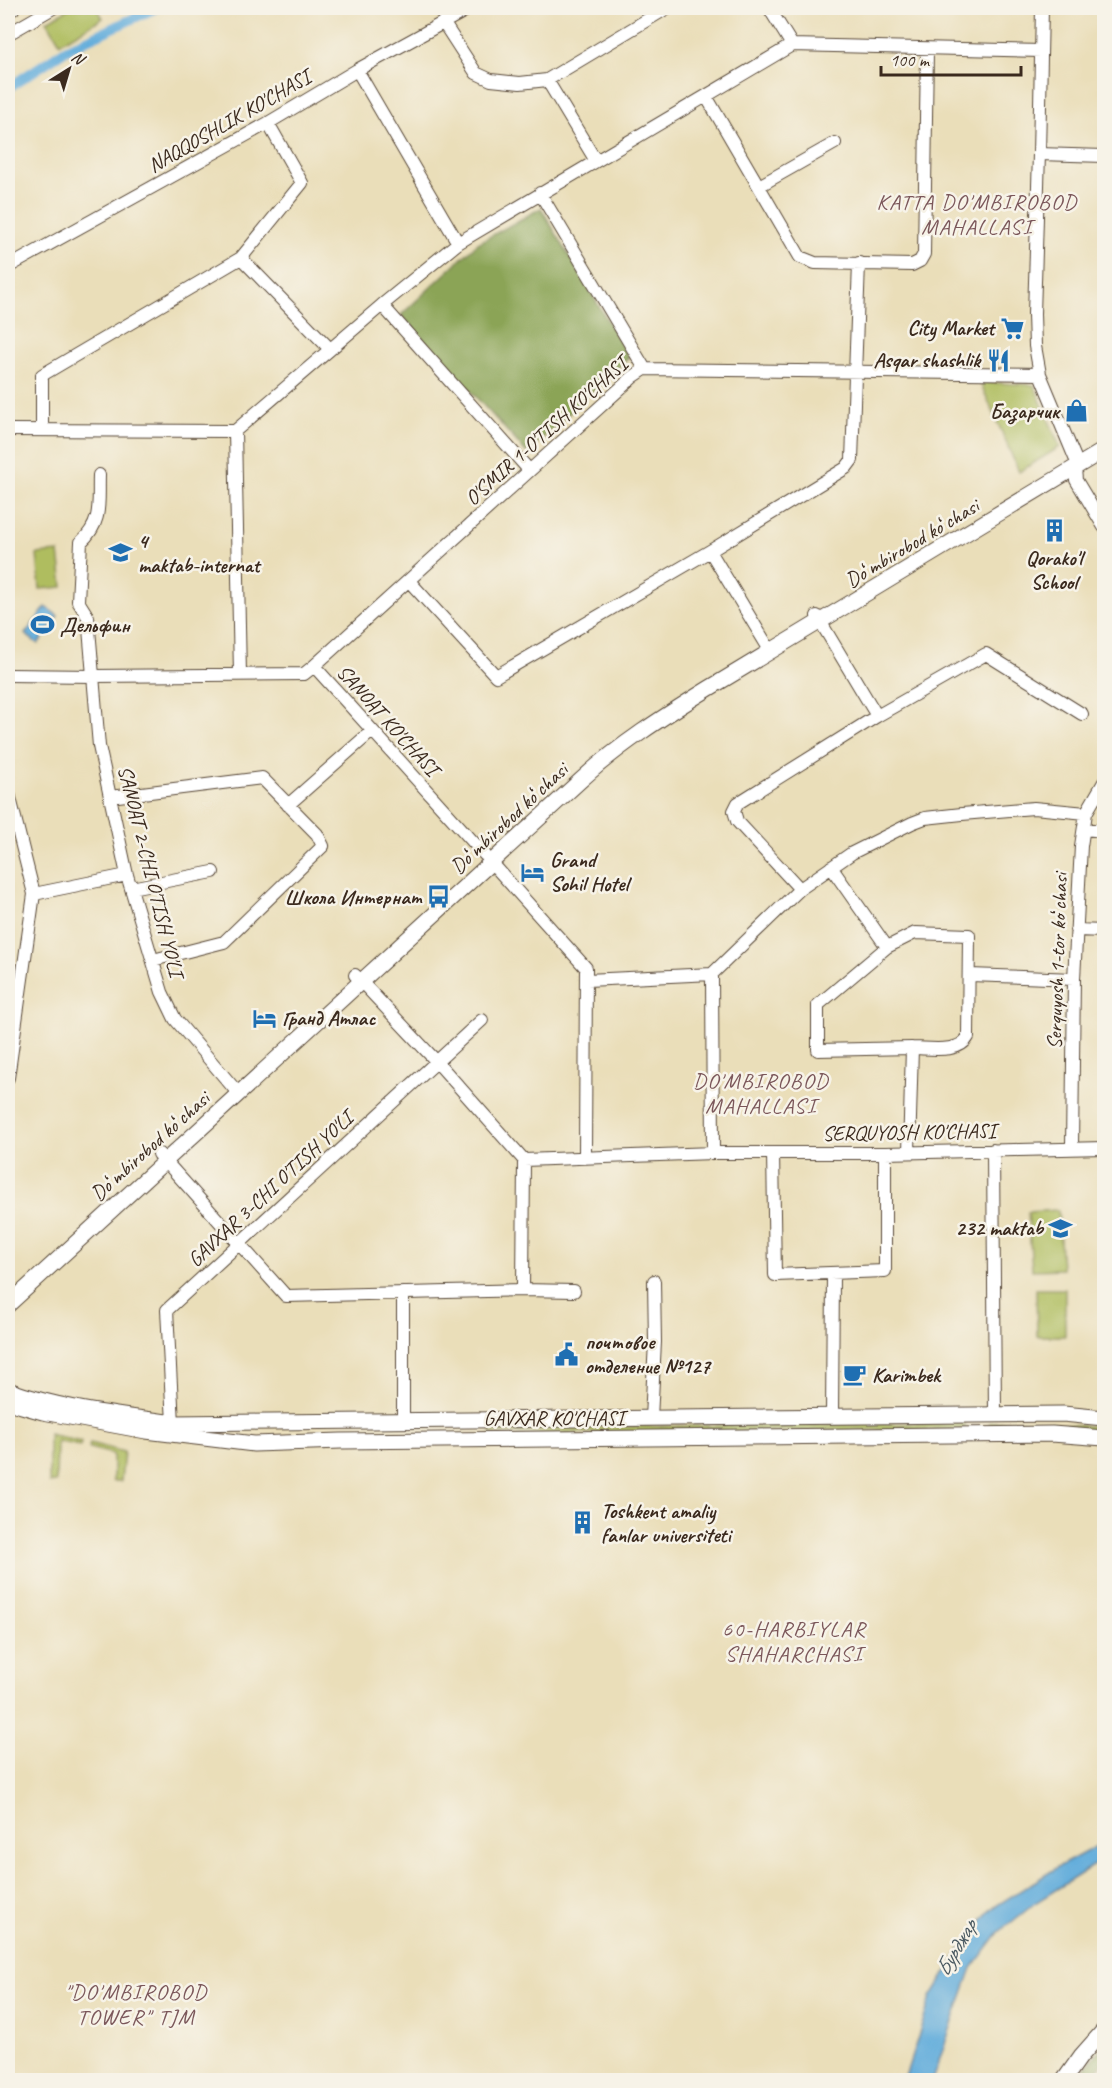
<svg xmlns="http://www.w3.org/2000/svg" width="1112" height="2088" viewBox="0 0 1112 2088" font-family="Caveat,sans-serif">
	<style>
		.green { fill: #afbd5f; stroke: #75743e; stroke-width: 1.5 }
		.forest { fill: #8ba456; stroke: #63673a; stroke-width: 1.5 }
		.water { fill: #63addb; stroke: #4f6c7c; stroke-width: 1.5 }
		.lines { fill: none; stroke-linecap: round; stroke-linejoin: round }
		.canal { stroke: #63addb; stroke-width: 10 }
		.minor-casing { stroke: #554535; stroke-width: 14 }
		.major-casing { stroke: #554535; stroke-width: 17 }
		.minor { stroke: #fff; stroke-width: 12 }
		.major { stroke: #fff; stroke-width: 15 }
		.labels { text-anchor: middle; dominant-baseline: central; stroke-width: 5; stroke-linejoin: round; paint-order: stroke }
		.street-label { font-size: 21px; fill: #3b2a1e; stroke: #f7f3e8 }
		.poi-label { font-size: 21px; font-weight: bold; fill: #3b2a1e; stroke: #f7f3e8; text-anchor: start }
		.neighbourhood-label { font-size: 22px; letter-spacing: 1.5px; fill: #7b575a; stroke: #f7f3e8 }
		.water-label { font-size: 22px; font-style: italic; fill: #495860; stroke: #f7f3e8 }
	</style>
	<rect width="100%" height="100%" fill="#f7f3e8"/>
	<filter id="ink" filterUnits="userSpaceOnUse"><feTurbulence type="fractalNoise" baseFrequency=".0167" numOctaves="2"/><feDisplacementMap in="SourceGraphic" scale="12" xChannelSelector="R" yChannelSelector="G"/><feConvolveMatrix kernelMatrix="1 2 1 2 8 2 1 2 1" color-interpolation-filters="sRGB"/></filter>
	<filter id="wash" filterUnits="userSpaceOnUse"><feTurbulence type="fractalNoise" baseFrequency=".008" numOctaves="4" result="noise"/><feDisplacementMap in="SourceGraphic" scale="24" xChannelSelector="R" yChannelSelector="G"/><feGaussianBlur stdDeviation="1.35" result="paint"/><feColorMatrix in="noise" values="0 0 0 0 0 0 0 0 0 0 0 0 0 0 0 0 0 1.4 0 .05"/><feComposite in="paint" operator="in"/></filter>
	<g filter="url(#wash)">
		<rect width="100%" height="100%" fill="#eadeb9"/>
		<path class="green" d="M70 8H97L103 18 60 43 47 21Z
			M980 382 1034 385 1060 447 1019 472Z
			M59 552 63 587 40 589 37 554Z
			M1058 1210 1062 1269 1032 1270 1028 1212Z
			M1036 1289H1065V1336H1037Z
			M991 1422H1033L1104 1427V1432L990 1429 989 1424Z
			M965 1423V1429L491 1434V1428Z
			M49 1434 81 1442 80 1446 57 1441 56 1482 49 1483Z
			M90 1443 124 1452 121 1481H113V1454L89 1448Z"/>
		<path class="forest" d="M541 208 629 357 527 453 401 315 478 243Z
			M1104 2045V2062L1090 2080H1078L1090 2062Z"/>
		<path class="water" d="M46 607 58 616 38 644 25 634Z
			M1104 1842V1859L1038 1901 999 1932 972 1968 932 2080H904L931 1997 964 1944 991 1909 1058 1867Z"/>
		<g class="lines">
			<path class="canal" d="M8 88 67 49 156 8"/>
		</g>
	</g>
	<g filter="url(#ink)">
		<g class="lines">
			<defs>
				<path id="minor" d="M769 8 792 45
					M1042 8 1039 154 1034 314 1035 346 1040 374 1075 458
					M443 22 476 73 491 80 520 83 547 80 667 8
					M8 34 53 8
					M357 70 458 243
					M547 80 596 161
					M706 96 800 257 815 263 912 265 920 261 924 254 927 50
					M1039 154 1104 156
					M759 186 835 143
					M540 193 645 369
					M241 258 330 349
					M8 267 268 123 357 70 470 8
					M382 305 529 470
					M8 430 235 431 382 305 458 243 792 45 1041 51
					M42 430V375L241 258 302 183 268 123
					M235 431 240 674
					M1075 468 1076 480 1104 527
					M99 475C98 503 103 522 81 542L78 601 88 617 99 746 127 875 162 992 175 1019 238 1093
					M710 551 771 652
					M409 581 496 676 710 551 846 468 852 460 859 263
					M817 616 877 716
					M314 666 633 377 645 369 1040 374
					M8 675 94 676 304 674 314 666 485 855
					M8 790 34 894 8 1078
					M110 797 262 778 317 834 323 846 224 942 153 960
					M288 805 372 731
					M1084 829 1104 831
					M491 862 586 968 585 1156
					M831 867 887 947
					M131 888 213 872
					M800 889 737 821 734 811 738 803 877 716 986 654 1082 714
					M34 894 127 875
					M1076 930 1104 931
					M712 974 713 1153
					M970 975 1074 979
					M587 980 712 974 800 889 852 853 912 823 925 818 962 814 1034 808 1086 813
					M1072 1147 1074 979 1081 846 1086 813 1104 782
					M993 1150 995 1414
					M909 1152 912 1048C929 1048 959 1054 968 1037L969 935 915 933 887 947 818 1005V1050L912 1048
					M773 1153 775 1275 885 1271V1153
					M159 1154 286 1296 523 1290 524 1160 437 1062 355 975
					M524 1160 713 1153H885L1104 1148
					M523 1290 574 1291
					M832 1417 833 1274
					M651 1418 655 1342 654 1281
					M403 1422V1293
					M173 1423 167 1310 482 1020"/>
				<path id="major" d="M8 10 12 8
					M8 1305 581 780C620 744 663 717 708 689L1104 450
					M8 1390C60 1409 118 1415 173 1423L1063 1414 1104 1418
					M8 1402 43 1412 146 1431 254 1444 341 1441 1052 1434 1104 1438
					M1064 2080 1081 2056 1104 2030"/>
			</defs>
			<use href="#minor" class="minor-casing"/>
			<use href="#major" class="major-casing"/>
			<use href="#minor" class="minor"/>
			<use href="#major" class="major"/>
		</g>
	</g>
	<defs>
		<symbol id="supermarket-bare" viewBox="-9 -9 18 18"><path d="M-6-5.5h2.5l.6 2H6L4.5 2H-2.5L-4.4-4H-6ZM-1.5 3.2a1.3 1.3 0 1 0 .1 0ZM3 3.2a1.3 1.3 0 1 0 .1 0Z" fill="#1f6fb2" stroke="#f7f3e8" stroke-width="2.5" paint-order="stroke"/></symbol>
		<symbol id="restaurant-bare" viewBox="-9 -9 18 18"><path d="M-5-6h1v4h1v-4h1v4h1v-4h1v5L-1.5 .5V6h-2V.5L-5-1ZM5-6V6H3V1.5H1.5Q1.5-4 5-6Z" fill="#1f6fb2" stroke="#f7f3e8" stroke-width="2.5" paint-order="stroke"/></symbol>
		<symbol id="shop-bare" viewBox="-9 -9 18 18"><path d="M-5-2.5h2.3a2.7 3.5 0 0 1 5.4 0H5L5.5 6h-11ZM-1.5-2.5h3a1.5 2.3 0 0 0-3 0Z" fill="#1f6fb2" stroke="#f7f3e8" stroke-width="2.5" paint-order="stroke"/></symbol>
		<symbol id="building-bare" viewBox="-9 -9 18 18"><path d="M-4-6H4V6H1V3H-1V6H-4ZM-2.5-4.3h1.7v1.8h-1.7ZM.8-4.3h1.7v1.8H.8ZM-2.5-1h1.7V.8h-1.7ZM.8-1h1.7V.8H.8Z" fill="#1f6fb2" stroke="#f7f3e8" stroke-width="2.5" paint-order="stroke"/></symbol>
		<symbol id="school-bare" viewBox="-9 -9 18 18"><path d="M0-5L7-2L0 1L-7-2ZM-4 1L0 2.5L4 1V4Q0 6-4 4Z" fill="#1f6fb2" stroke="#f7f3e8" stroke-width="2.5" paint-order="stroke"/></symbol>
		<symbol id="stadium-bare" viewBox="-9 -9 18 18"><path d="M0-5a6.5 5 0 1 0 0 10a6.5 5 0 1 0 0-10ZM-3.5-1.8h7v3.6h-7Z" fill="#1f6fb2" stroke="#f7f3e8" stroke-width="2.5" paint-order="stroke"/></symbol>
		<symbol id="hotel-bare" viewBox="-9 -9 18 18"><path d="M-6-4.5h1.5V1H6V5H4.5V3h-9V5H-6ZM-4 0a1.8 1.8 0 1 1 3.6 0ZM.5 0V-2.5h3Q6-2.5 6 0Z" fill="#1f6fb2" stroke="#f7f3e8" stroke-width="2.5" paint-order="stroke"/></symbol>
		<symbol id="bus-bare" viewBox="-9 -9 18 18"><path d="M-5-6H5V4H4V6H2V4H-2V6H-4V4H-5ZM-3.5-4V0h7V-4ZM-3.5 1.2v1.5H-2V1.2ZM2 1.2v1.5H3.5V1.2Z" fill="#1f6fb2" stroke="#f7f3e8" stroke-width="2.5" paint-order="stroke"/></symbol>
		<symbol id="civic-bare" viewBox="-9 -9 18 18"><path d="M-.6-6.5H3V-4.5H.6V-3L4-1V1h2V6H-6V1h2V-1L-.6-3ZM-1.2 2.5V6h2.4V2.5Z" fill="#1f6fb2" stroke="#f7f3e8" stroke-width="2.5" paint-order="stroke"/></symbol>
		<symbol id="cafe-bare" viewBox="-9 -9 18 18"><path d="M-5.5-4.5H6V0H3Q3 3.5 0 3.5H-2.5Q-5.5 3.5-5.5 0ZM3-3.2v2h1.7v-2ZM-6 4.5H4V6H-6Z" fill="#1f6fb2" stroke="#f7f3e8" stroke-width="2.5" paint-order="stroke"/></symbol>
	</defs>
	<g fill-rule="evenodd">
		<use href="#supermarket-bare" x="996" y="312" width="33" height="33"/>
		<use href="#restaurant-bare" x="982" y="344" width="33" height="33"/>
		<use href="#shop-bare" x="1060" y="394" width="33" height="33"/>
		<use href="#building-bare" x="1038" y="514" width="33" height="33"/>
		<use href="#school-bare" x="104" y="536" width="33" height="33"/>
		<use href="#stadium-bare" x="26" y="608" width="33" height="33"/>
		<use href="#hotel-bare" x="516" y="856" width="33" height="33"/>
		<use href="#bus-bare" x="422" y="880" width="33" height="33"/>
		<use href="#hotel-bare" x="248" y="1002" width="33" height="33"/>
		<use href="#school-bare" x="1044" y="1212" width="33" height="33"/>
		<use href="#civic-bare" x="550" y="1338" width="33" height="33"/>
		<use href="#cafe-bare" x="838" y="1358" width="33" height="33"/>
		<use href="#building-bare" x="566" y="1506" width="33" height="33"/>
	</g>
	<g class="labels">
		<g class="street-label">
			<text transform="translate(229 121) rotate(-30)">NAQQOSHLIK KO'CHASI</text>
			<text transform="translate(546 431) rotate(-42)">O'SMIR 1-O'TISH KO'CHASI</text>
			<text transform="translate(912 543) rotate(-31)">Doʻmbirobod koʻchasi</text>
			<text transform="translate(388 720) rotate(48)">SANOAT KO'CHASI</text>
			<text transform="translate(509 818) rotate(-43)">Doʻmbirobod koʻchasi</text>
			<text transform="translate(151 871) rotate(76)">SANOAT 2-CHI O'TISH YO'LI</text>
			<text transform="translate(1057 961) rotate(-88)">Serquyosh 1-tor koʻchasi</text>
			<text transform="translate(909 1132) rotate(-1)">SERQUYOSH KO'CHASI</text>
			<text transform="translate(150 1146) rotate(-42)">Doʻmbirobod koʻchasi</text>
			<text transform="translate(270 1189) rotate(-43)">GAVXAR 3-CHI O'TISH YO'LI</text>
			<text x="554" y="1418">GAVXAR KO'CHASI</text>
		</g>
		<g class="poi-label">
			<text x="994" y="328" text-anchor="end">City Market</text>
			<text x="980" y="360" text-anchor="end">Asqar shashlik</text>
			<text x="1059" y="411" text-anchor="end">Базарчик</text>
			<text x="138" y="541">4<tspan x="138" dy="24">maktab-internat</tspan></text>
			<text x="1054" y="558" text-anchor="middle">Qorako'l<tspan x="1054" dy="24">School</tspan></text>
			<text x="60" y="625">Дельфин</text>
			<text x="550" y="860">Grand<tspan x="550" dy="24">Sohil Hotel</tspan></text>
			<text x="421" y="897" text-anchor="end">Школа Интернат</text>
			<text x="282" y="1018">Гранд Атлас</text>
			<text x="1043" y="1228" text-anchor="end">232 maktab</text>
			<text x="585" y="1342">почтовое<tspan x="585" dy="24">отделение №127</tspan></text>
			<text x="872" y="1375">Karimbek</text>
			<text x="601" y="1511">Toshkent amaliy<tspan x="601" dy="24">fanlar universiteti</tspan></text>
		</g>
		<g class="neighbourhood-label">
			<text x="977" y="202">KATTA DO'MBIROBOD<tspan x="977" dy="25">MAHALLASI</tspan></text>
			<text x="761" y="1081">DO'MBIROBOD<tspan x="761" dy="25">MAHALLASI</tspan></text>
			<text x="794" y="1629">60-HARBIYLAR<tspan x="794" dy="25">SHAHARCHASI</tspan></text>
			<text x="136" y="1992">"DO'MBIROBOD<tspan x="136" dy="25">TOWER" TJM</tspan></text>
		</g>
		<g class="water-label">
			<text transform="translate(956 1948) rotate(-60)">Бурджар</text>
		</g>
	</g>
	<rect width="1112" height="2088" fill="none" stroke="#f7f3e8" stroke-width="30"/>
	<g transform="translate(69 69) rotate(37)" stroke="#f7f3e8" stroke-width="4.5" paint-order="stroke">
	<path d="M0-4.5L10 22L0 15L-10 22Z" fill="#3b2a1e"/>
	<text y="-9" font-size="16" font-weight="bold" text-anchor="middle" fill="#3b2a1e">N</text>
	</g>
	<path d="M881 66v9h140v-9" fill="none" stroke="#3b2a1e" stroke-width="3"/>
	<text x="890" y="66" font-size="18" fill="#3b2a1e" stroke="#f7f3e8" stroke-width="4.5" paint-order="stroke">100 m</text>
</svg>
